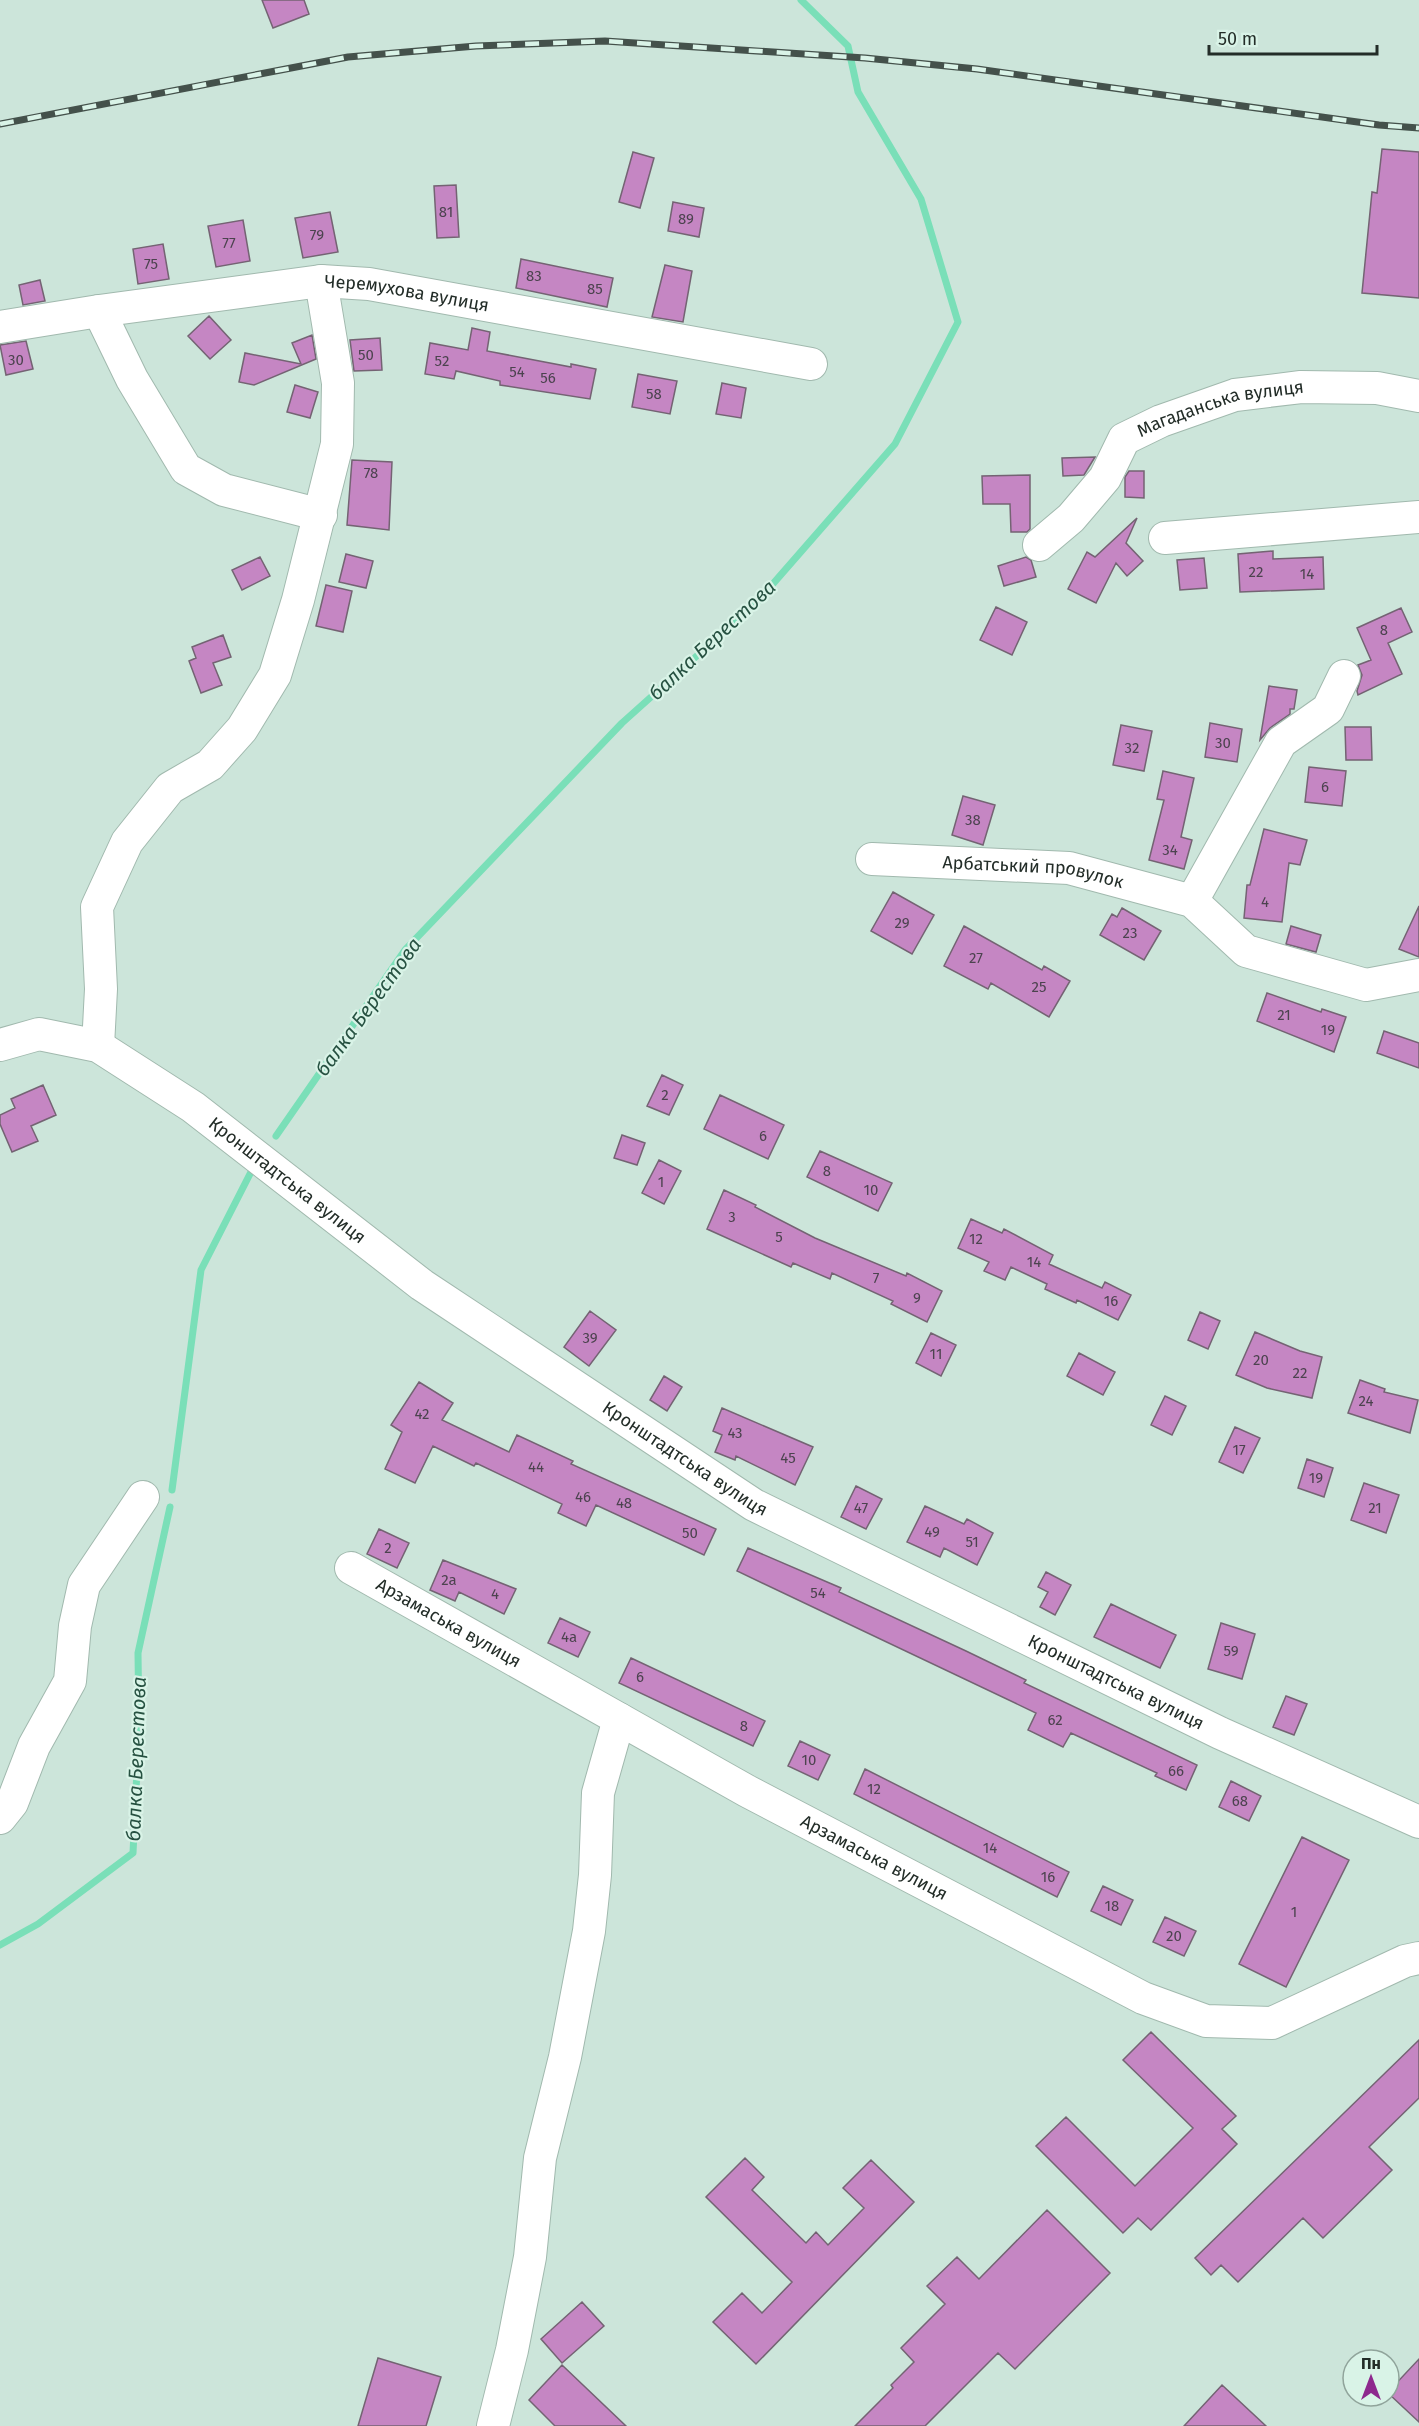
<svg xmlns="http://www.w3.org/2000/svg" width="1419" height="2426" viewBox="0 0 1419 2426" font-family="'Fira Sans',sans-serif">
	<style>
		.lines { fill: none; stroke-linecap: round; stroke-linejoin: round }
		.stream { stroke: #7adfb8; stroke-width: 7 }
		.building { fill: #c586c3; stroke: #746373; stroke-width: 1.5 }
		.minor-casing { stroke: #a1b9ae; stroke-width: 34 }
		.minor { stroke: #fff; stroke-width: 32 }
		.rail-casing { stroke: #44514b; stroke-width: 7 }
		.rail { stroke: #d9f3e7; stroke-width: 4.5; stroke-dasharray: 14; stroke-linecap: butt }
		.labels { text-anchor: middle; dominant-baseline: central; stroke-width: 4.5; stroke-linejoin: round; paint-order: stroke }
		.number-label { font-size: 15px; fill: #4c434f }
		.street-label { font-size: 18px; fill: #232d28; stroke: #d9f3e7 }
		.water-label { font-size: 20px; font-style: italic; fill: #265141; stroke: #d9f3e7 }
	</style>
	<rect width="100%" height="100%" fill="#cce5da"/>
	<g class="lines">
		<path class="stream" d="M276 1136 405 950 622 723 758 601 895 444 958 322 921 199 858 92 848 46 801 0
			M172 1490 201 1270 254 1166
			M0 1945 38 1924 133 1853 139 1728 138 1653 170 1507"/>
	</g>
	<path class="building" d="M262 0H304L309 14 273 28Z
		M1382 149 1419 152V298L1362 293 1372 192 1377 193Z
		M633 152 654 158 640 208 619 202Z
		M456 185 459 237 437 238 434 186Z
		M673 202 704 208 699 237 668 231Z
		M330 212 338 252 303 258 295 218Z
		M243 220 250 261 216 267 208 226Z
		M163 244 169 279 138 284 133 249Z
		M521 259 613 278 607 307 516 288Z
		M665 265 692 271 683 322 652 317Z
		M40 280 45 301 23 305 19 285Z
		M209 316 231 340 210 359 188 336Z
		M472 328 490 332 487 351 571 367V364L596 369 590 399 500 385V381L456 371 454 379 425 374 430 343 468 350Z
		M312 335 316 359 254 385 239 382 245 353 301 364 292 343Z
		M380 338 382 370 354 371 350 340Z
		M26 341 33 369 6 375 0 345Z
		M638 374 677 381 670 414 632 407Z
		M722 383 746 388 741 418 716 414Z
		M295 385 318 392 310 418 287 412Z
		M1095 457 1084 475 1063 476 1062 458Z
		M352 460 392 462 389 530 347 525Z
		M1129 471H1144V498L1125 497V477Z
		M1030 475V529L1027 532H1011L1010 504H983L982 476Z
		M1137 518 1126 543 1143 561 1127 576 1116 563 1096 603 1068 589 1087 552 1095 557Z
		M1273 551V559L1323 557 1324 589 1240 592 1238 554Z
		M346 554 373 561 366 588 339 582Z
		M260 557 270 576 242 590 232 570Z
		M1026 557 1031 560 1036 577 1004 586 998 566Z
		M1204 558 1207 588 1180 590 1177 560Z
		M326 585 352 591 343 632 316 626Z
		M996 607 1027 622 1012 655 980 640Z
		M1401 608 1412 632 1388 643 1402 674 1358 695 1357 691 1362 675 1358 665 1371 660 1357 628Z
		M223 635 231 657 213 663 222 685 201 693 189 661 196 658 192 647Z
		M1269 686 1297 690 1294 709H1290V714L1270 728 1260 740Z
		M1210 723 1242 729 1237 762 1205 757Z
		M1121 725 1152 731 1144 771 1113 765Z
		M1345 727H1371L1372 760H1346Z
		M1309 767 1346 771 1342 806 1305 802Z
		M1163 771 1194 778 1181 837 1192 840 1184 869 1149 860 1164 800 1157 799Z
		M963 796 995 805 983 845 952 835Z
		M1264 829 1307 840 1300 865 1289 863 1282 922 1244 918 1247 885H1250Z
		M893 892 934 915 912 954 871 931Z
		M1419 906V957L1399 949Z
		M1122 908 1161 931 1144 960 1100 935 1112 914 1117 917Z
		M964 926 1042 970 1044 966 1070 981 1049 1017 991 983 988 989 944 966Z
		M1291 926 1321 935 1316 952 1286 944Z
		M1267 993 1321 1012 1322 1009 1346 1017 1334 1052 1257 1021Z
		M1384 1031 1419 1043V1068L1377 1053Z
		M662 1075 683 1085 669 1115 647 1106Z
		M43 1085 56 1115 31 1126 38 1141 12 1152 0 1124V1115L15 1108 11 1099Z
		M720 1095 784 1125 768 1159 704 1129Z
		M622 1135 645 1143 637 1165 614 1158Z
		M820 1151 892 1183 878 1211 807 1177Z
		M659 1160 681 1171 664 1204 642 1193Z
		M724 1190 756 1205 755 1207 815 1238 906 1276 907 1273 942 1291 927 1322 891 1304 893 1301 832 1273 830 1279 793 1263 791 1267 707 1229Z
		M971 1219 1002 1233 1004 1229 1053 1255 1049 1264 1102 1288 1105 1282 1131 1295 1118 1320 1077 1300 1076 1303 1045 1289 1047 1284 1011 1267 1005 1280 984 1271 989 1262 958 1248Z
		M590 1311 616 1330 589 1366 564 1347Z
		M1200 1312 1220 1321 1208 1349 1188 1340Z
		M1255 1332 1300 1351 1322 1357 1312 1398 1267 1388 1236 1375Z
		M931 1333 956 1345 941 1376 916 1363Z
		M1079 1353 1115 1372 1103 1395 1067 1376Z
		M664 1376 682 1387 667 1411 650 1400Z
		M1360 1380 1385 1389 1384 1392 1418 1400 1410 1433 1348 1413Z
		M419 1382 453 1403 442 1420 509 1452 517 1435 573 1461 571 1464 716 1529 704 1555 596 1505 586 1526 558 1513 562 1504 476 1463 474 1466 433 1446 415 1483 385 1469 402 1432 391 1425Z
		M1165 1396 1186 1406 1172 1435 1151 1425Z
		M722 1408 813 1447 795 1485 736 1456 735 1460 715 1452 722 1435 713 1431Z
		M1235 1427 1260 1438 1243 1473 1219 1462Z
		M1307 1459 1333 1468 1324 1497 1298 1488Z
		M1364 1483 1399 1495 1386 1533 1351 1520Z
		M856 1486 882 1499 866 1529 841 1517Z
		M925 1506 964 1524 967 1519 993 1533 977 1565 944 1548 940 1557 907 1542Z
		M379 1529 409 1543 397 1568 367 1554Z
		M748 1548 841 1588 839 1592 966 1651 1026 1680 1024 1683 1197 1765 1186 1790 1155 1776 1157 1773 1071 1733 1063 1747 1028 1730 1036 1713 737 1571Z
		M443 1560 516 1589 504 1614 459 1592 455 1601 430 1590Z
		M1046 1572 1071 1585 1055 1615 1040 1607 1048 1592 1038 1587Z
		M1111 1604 1176 1635 1160 1668 1094 1637Z
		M560 1618 590 1632 578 1657 548 1643Z
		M1221 1623 1255 1634 1242 1679 1208 1669Z
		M631 1658 765 1721 753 1746 619 1683Z
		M1286 1696 1307 1704 1294 1735 1273 1727Z
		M800 1741 830 1755 818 1780 788 1766Z
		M865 1769 1069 1872 1057 1897 854 1794Z
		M1231 1781 1261 1796 1249 1821 1219 1807Z
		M1302 1837 1349 1860 1286 1987 1239 1964Z
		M1103 1886 1133 1900 1121 1925 1091 1911Z
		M1165 1917 1196 1931 1184 1956 1153 1942Z
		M1151 2032 1236 2116 1222 2129 1237 2144 1151 2230 1138 2218 1123 2233 1036 2146 1066 2117 1135 2186 1193 2128 1123 2060Z
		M1419 2040V2098L1369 2147 1392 2170 1323 2238 1303 2218 1238 2282 1221 2265 1211 2275 1195 2258Z
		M745 2158 764 2177 752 2190 806 2243 816 2232 828 2245 864 2208 843 2188 871 2160 914 2202 756 2364 713 2322 742 2293 762 2313 792 2282 706 2197Z
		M1047 2210 1110 2273 1015 2369 998 2353 925 2426H855L893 2388 891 2385 914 2362 901 2348 945 2304 927 2286 957 2257 979 2279Z
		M582 2302 604 2326 562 2363 541 2339Z
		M378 2358 441 2377 426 2426H358Z
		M1419 2359V2422L1389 2394V2391Z
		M562 2365 626 2426H555L529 2400Z
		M1222 2385 1266 2426H1184Z"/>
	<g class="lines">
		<defs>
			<g id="minor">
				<path d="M99 311 132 379 186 469 224 490 321 515"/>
				<path id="s1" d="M0 327 99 311 321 281 369 284 811 364"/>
				<path d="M1165 538 1419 517"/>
				<path id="s2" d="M1039 545 1071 518 1105 478 1124 439 1161 421 1235 395 1301 387 1377 388 1419 396"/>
				<path id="s3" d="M872 859 1069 868 1192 901 1246 951 1366 985 1419 975"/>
				<path d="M1192 901 1281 742 1328 709 1344 676"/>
				<path id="s4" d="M0 1045 39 1034 98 1046 193 1107 422 1285 754 1505 1220 1733 1419 1822"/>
				<path d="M98 1046 101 989 97 907 127 842 170 788 210 765 242 729 275 675 298 600 337 444 338 383 321 281"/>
				<path id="s5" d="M351 1568 747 1791 1143 1998 1206 2021 1272 2023 1405 1961 1419 1958"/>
				<path d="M0 1818 12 1803 34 1746 70 1681 75 1626 84 1585 143 1497"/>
				<path d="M493 2426 512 2350 530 2257 540 2158 565 2057 589 1931 595 1875 598 1793 619 1719"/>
			</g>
		</defs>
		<use href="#minor" class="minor-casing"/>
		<use href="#minor" class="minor"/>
		<defs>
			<path id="rail" d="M0 124 348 57 476 46 605 41 865 58 977 69 1379 125 1419 128"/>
		</defs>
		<use href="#rail" class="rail-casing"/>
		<use href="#rail" class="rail"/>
	</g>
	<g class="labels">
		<g class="number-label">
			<text x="446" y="212">81</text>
			<text x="686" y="219">89</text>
			<text x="317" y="235">79</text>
			<text x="229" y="243">77</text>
			<text x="151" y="264">75</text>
			<text x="534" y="276">83</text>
			<text x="595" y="289">85</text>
			<text x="366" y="355">50</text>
			<text x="16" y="360">30</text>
			<text x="442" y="361">52</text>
			<text x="517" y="372">54</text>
			<text x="548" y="378">56</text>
			<text x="654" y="394">58</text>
			<text x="371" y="473">78</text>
			<text x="1256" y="572">22</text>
			<text x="1307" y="574">14</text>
			<text x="1384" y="630">8</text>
			<text x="1223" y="743">30</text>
			<text x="1132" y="748">32</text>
			<text x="1325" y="787">6</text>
			<text x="973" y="820">38</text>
			<text x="1170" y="850">34</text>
			<text x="1265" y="902">4</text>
			<text x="902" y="923">29</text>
			<text x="1130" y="933">23</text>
			<text x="976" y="958">27</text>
			<text x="1039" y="987">25</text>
			<text x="1284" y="1015">21</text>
			<text x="1328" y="1030">19</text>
			<text x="665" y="1095">2</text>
			<text x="763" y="1136">6</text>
			<text x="827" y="1171">8</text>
			<text x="661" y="1182">1</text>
			<text x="871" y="1190">10</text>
			<text x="732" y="1217">3</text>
			<text x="779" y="1237">5</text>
			<text x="976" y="1239">12</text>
			<text x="1034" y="1262">14</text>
			<text x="876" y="1278">7</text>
			<text x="917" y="1298">9</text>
			<text x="1111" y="1301">16</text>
			<text x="590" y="1338">39</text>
			<text x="936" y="1354">11</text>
			<text x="1261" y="1360">20</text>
			<text x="1300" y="1373">22</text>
			<text x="1366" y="1401">24</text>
			<text x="422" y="1414">42</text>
			<text x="735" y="1433">43</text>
			<text x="1239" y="1450">17</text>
			<text x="788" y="1458">45</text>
			<text x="536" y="1467">44</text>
			<text x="1316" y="1478">19</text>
			<text x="583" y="1497">46</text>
			<text x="624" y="1503">48</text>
			<text x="861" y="1508">47</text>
			<text x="1375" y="1508">21</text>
			<text x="932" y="1532">49</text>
			<text x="690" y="1533">50</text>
			<text x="972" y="1542">51</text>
			<text x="388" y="1548">2</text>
			<text x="449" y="1580">2а</text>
			<text x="818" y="1593">54</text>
			<text x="495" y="1594">4</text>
			<text x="569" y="1637">4а</text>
			<text x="1231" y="1651">59</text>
			<text x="640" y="1677">6</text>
			<text x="1055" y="1720">62</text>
			<text x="744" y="1726">8</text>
			<text x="809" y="1760">10</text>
			<text x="1176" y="1771">66</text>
			<text x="874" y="1789">12</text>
			<text x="1240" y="1801">68</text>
			<text x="990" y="1848">14</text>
			<text x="1048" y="1877">16</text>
			<text x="1112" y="1906">18</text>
			<text x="1294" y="1912">1</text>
			<text x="1174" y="1936">20</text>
		</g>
		<g class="street-label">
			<text stroke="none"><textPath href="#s1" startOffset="411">Черемухова вулиця</textPath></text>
			<text stroke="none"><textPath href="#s2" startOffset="240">Магаданська вулиця</textPath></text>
			<text stroke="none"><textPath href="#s3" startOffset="162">Арбатський провулок</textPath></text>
			<text stroke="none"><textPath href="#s4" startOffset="333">Кронштадтська вулиця</textPath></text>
			<text stroke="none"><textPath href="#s4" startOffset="819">Кронштадтська вулиця</textPath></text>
			<text stroke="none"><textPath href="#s5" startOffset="112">Арзамаська вулиця</textPath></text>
			<text stroke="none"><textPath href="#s4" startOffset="1305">Кронштадтська вулиця</textPath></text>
			<text stroke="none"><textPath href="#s5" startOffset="598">Арзамаська вулиця</textPath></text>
		</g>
		<g class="water-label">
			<text transform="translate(712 640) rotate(-43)">балка Берестова</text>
			<text transform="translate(368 1007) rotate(-54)">балка Берестова</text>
			<text transform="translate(136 1759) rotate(-88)">балка Берестова</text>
		</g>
	</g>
	<g transform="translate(1371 2378)"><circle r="28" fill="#d9f3e7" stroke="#90a49b" stroke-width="1.5"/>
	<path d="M0-4.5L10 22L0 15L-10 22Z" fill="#8e288e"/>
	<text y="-9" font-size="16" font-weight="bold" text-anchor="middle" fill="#232d28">Пн</text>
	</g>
	<path d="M1209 45v9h168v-9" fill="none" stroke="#232d28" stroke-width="3"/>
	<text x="1218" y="45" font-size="18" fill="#232d28" stroke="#d9f3e7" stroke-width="4.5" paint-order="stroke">50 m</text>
</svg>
